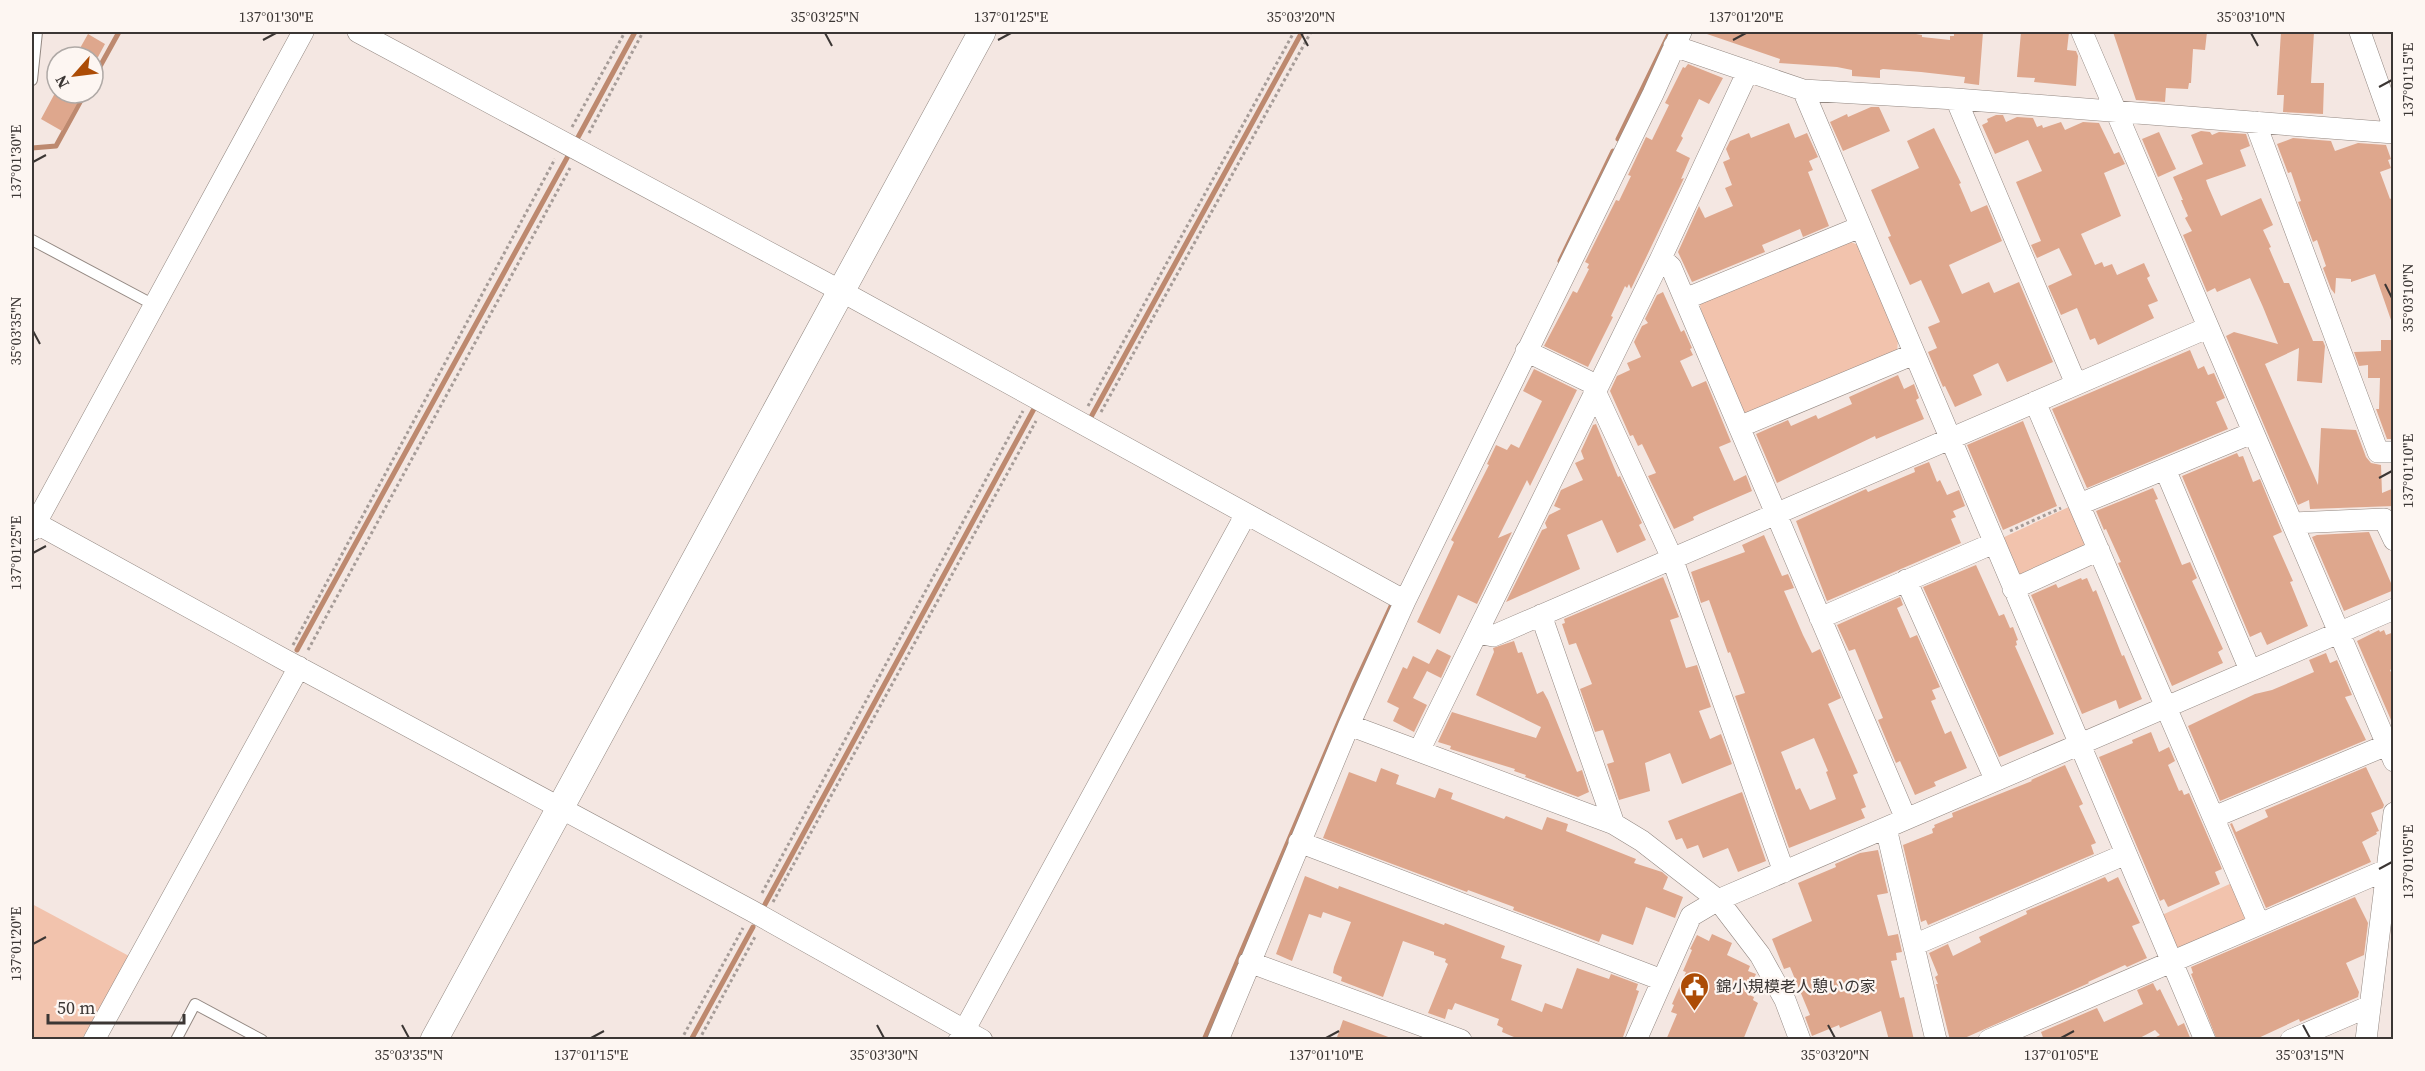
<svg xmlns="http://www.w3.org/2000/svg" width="2425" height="1071" viewBox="0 0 2425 1071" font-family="'Source Serif 4','Noto Sans JP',serif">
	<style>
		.green { fill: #f2c3ad }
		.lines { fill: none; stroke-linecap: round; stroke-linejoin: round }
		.stream { stroke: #bd896f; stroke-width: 5 }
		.building { fill: #dea78d; fill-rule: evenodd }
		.service-casing { stroke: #938882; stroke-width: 12 }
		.minor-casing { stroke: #938882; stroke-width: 22 }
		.tertiary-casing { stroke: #938882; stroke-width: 28 }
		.path { stroke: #a69c98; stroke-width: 3; stroke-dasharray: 3 3; stroke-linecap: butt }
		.service { stroke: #fff; stroke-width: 10 }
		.minor { stroke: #fff; stroke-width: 21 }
		.tertiary { stroke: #fff; stroke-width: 27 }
		.ticks { fill: none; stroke: #3b3634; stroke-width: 2 }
		.labels { text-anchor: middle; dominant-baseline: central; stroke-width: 4.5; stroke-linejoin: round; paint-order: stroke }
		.poi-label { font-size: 16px; fill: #3b3634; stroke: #fdf6f2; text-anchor: start }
		.neatline { fill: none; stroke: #3b3634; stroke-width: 2 }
		.ticks-label { font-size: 15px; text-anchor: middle; fill: #3b3634 }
	</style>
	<rect width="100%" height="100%" fill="#f4e7e2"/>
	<path class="green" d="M1849 241 1858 245 1898 340 1897 353 1749 414 1740 411 1701 310 1699 300Z
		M2073 505 2089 543 2025 578 2016 574 2000 539Z
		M2234 882 2247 923 2183 950 2176 948 2162 915Z
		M32 904 129 956 82 1039H39L32 1037Z"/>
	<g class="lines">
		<path class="stream" d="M93 79 119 32
			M1618 139 1670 32
			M576 141 635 32
			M32 148 56 146 85 93
			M1560 261 1613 151
			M1091 417 1302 32
			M297 650 568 156
			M763 908 1035 407
			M691 1040 753 927
			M1204 1040 1355 684 1393 602"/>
	</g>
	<path class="building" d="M1707 32H1916V34L1922 35V37L1950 40V36H1954V32H1983L1979 85 1964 83 1965 77 1921 72 1883 69 1880 70V78L1852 76V70L1837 67 1779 63 1780 59 1707 34Z
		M2021 32H2069L2067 50 2076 51 2078 56 2076 86 2034 82 2035 78 2017 77Z
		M2113 32H2207L2205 50 2193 49 2191 83H2189L2188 89 2166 88 2165 102 2136 100Z
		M2281 32H2314L2311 83H2324L2323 114 2283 112 2284 95H2277Z
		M88 34 105 44 98 57H75Z
		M1688 64 1723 78 1709 104 1699 99 1681 136 1683 138 1676 151 1690 158 1681 179 1684 178 1631 289 1629 284 1627 288 1625 286 1611 316 1613 317 1588 367 1544 346 1573 291 1577 293 1589 269 1587 268 1589 264 1585 262 1616 200 1619 201 1631 176 1628 175 1646 137 1652 140 1669 105 1665 103 1683 67 1685 68Z
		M55 93H83L62 131 41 119Z
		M1871 107H1879L1890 131 1843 151 1830 122 1847 114 1848 117Z
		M1996 115H2003L2006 122 2017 117 2033 118 2037 127 2042 125 2043 128 2061 122 2065 130 2083 122 2099 123 2114 154 2119 152 2125 164 2104 173 2121 216 2081 234 2095 265 2102 262 2104 267 2112 264 2117 275 2144 263 2150 276 2147 278 2158 301 2148 305 2154 318 2098 345 2095 338 2090 340 2077 308 2061 315 2048 286 2072 275 2059 248 2037 258 2031 245 2041 241 2016 182 2042 171 2028 140 1995 154 1982 125 1988 122 1987 119Z
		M1789 123 1795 138 1807 133 1818 157 1809 161 1813 170 1808 172 1829 226 1803 237 1800 229 1762 245 1765 252 1692 282 1678 252 1699 206 1705 218 1733 206 1725 188 1732 185 1723 162 1730 159 1726 149 1730 141 1749 133 1751 138Z
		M1934 128 1961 183 1959 184 1971 212 1987 205 2002 241 1949 265 1962 294 1989 282 1994 293 2019 282 2053 362 2007 382 1998 363 1973 375 1982 395 1955 407 1945 386 1943 387 1928 352 1937 348 1928 327 1940 322 1921 280 1910 285 1888 237 1891 236 1871 190 1919 168 1907 141Z
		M2201 131 2210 132 2212 135 2219 132 2246 134 2250 146 2240 150 2246 166 2206 180 2208 186 2221 216 2261 198 2273 225 2263 230 2271 247 2269 248 2284 283H2289L2313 341H2323L2325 346 2322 383 2297 381 2299 348 2265 364 2318 485 2321 428 2356 430 2366 457 2371 463 2381 465 2382 493 2394 488V506L2310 509 2309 500 2298 505 2226 336 2234 332 2278 344 2263 307 2250 278 2217 292 2215 288 2207 292 2183 235 2192 231 2185 218 2188 216 2181 200H2183L2173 177 2203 164 2191 135Z
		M2159 132 2176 169 2158 177 2142 139Z
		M2293 138 2331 141 2335 151 2358 143 2386 145 2391 159 2388 160 2391 168 2380 172 2390 199 2394 197V320H2391L2375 274 2351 282V279L2336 278 2335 294 2331 289 2323 268 2326 266 2317 240 2313 242 2298 202 2301 201 2291 172 2288 173 2277 144Z
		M1663 292 1681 332 1684 330 1692 348 1690 349 1693 355 1680 361 1692 387 1706 381 1731 442 1719 447 1734 481 1746 475 1752 491 1699 514 1693 517 1694 520 1674 529 1648 476 1656 473 1642 444 1638 446 1633 435 1630 436 1610 391 1617 376 1630 370 1627 363 1641 357 1634 342 1642 326 1648 323 1645 319 1657 295Z
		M2381 340H2394V439H2387L2376 409H2379L2380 378H2368V365L2359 366 2354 352 2381 351Z
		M2190 350 2198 369 2204 366 2208 375 2214 373 2225 398 2216 402 2228 429 2087 488 2052 409Z
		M1534 369 1577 390 1530 486 1527 480 1498 538 1512 532 1477 604 1458 595 1440 634 1417 622 1454 542 1451 540 1489 465 1487 464 1496 445 1507 450 1511 444 1519 448 1542 401 1523 391Z
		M1898 375 1904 389 1914 384 1919 398 1916 400 1924 419 1876 439 1875 436 1777 483 1756 434 1788 420 1791 426 1816 415 1818 419 1852 404 1849 397Z
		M2023 421 2057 506 2003 530 1967 445Z
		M1596 424 1618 477 1620 476 1642 523 1639 525 1646 540 1617 553 1602 520 1567 535 1580 569 1506 602 1542 530 1547 528 1545 523 1549 515 1561 509 1554 506 1561 490 1583 480 1575 463 1584 459 1581 451 1593 425Z
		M2237 453 2239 457 2243 456 2253 482 2260 479 2282 532 2273 536 2293 581 2290 582 2308 626 2267 645 2261 632 2250 637 2182 476Z
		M1929 462 1937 482 1940 480 1947 495 1959 490 1965 506 1953 511 1956 517 1951 519 1961 543 1827 601 1796 521 1866 489 1868 492 1915 472 1914 468Z
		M2153 488 2158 499 2155 500 2182 565 2190 562 2197 578 2192 581 2223 649 2218 652 2223 663 2172 686 2118 563 2121 562 2106 529 2104 530 2096 511Z
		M2369 532 2394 590 2344 611 2312 537 2317 535Z
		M1764 535 1782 576 1788 574 1794 588 1784 591 1803 635 1812 653 1820 649 1841 698 1828 704 1858 773 1853 775 1866 807 1861 809 1865 818 1789 848 1735 696 1745 693 1730 652 1728 653 1709 600 1701 603 1691 572 1745 552 1742 545ZM1814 738 1828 771 1826 772 1836 799 1810 810 1800 788 1796 790 1781 752Z
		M1976 565 1999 616 2004 614 2010 628 2013 627 2018 640 2016 641 2017 645 2015 646 2054 734 1999 757 1923 587Z
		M1663 577 1679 617 1670 620 1686 668 1697 665 1711 707 1699 711 1710 739 1721 734 1732 764 1682 784 1670 753 1645 763 1650 791 1619 800 1607 764 1614 762 1603 730 1595 732 1580 689 1592 684 1576 643 1569 645 1562 624 1565 623 1564 619Z
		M2081 578 2082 580 2087 578 2093 592 2096 590 2122 656 2124 655 2142 699 2119 709 2116 700 2082 714 2031 595 2056 584 2058 588Z
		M1900 597 1903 605 1897 608 1910 638 1917 635 1940 687 1932 690 1936 699 1931 701 1945 734 1951 731 1967 768 1934 782 1936 786 1915 795 1900 761 1896 763 1878 720 1883 718 1855 649 1849 651 1837 625Z
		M2379 630 2380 632 2384 630 2386 635 2394 632V668L2390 670 2394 679V727L2357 641Z
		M1514 641 1518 653 1522 652 1537 694 1543 691 1548 700 1577 772 1582 770 1589 792 1578 797 1525 777 1526 775 1514 771 1515 769 1450 749 1451 746 1438 742 1452 712 1536 738 1541 727 1476 695 1494 652 1493 648Z
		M1437 649 1451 656 1441 678 1427 671 1413 698 1427 705 1414 732 1393 721 1399 708 1387 702 1403 667 1407 669 1413 656 1429 664Z
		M2326 653 2330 663 2337 660 2352 695 2345 697 2366 740 2220 801 2188 726 2255 694 2272 690 2314 672 2309 660Z
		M2151 732 2159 752 2169 747 2175 761 2168 765 2179 791 2182 790 2184 795 2189 793 2222 869 2215 872 2220 884 2168 907 2164 899 2160 901 2099 757 2133 743 2132 740Z
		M2065 765 2083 804 2079 806 2096 843 2091 845 2094 854 1928 925 1926 920 1921 922 1903 845 1933 833 1932 829 1935 827 1934 825 1953 817 1952 813 2032 781 2031 780Z
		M2366 767 2384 805 2383 808 2371 813 2379 831 2376 832 2377 834 2362 842 2371 862 2266 908 2230 824 2232 823 2236 832 2268 817 2265 810Z
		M1381 768 1399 775 1396 784 1435 798 1439 788 1453 793 1451 799 1504 819 1506 816 1542 830 1547 817 1568 824 1566 831 1636 859 1634 863 1662 872 1668 877 1663 889 1683 897 1675 918 1646 907 1633 945 1602 934 1599 942 1513 910 1514 907 1468 890 1467 892 1323 838 1349 772 1376 782Z
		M1742 792 1766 861 1738 872 1728 848 1703 858 1698 845 1687 849 1682 838 1676 840 1668 821Z
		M1878 850 1888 893 1877 895 1888 936 1898 934 1902 952 1896 953 1897 960 1891 961 1900 998 1904 997 1914 1040H1889L1881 1011 1840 1028 1839 1025 1812 1036 1805 1017 1810 1015 1790 967 1784 969 1772 939 1812 921 1798 883 1836 867 1835 864 1860 853Z
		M1305 876 1338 889 1339 886 1444 925 1445 923 1505 946 1501 958 1522 965 1511 1000 1542 1012 1545 1003 1562 1009 1577 968 1609 979 1611 974 1638 984 1636 990 1639 991 1622 1040H1521L1502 1032 1503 1028 1497 1025 1499 1019 1455 1003 1452 1010 1448 1009 1445 1019 1428 1013 1448 964 1445 962 1446 959 1434 955V952L1403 941 1383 997 1341 981 1342 977 1333 973 1334 967 1351 922 1323 912 1321 918 1309 914 1292 961 1276 954Z
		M2105 877 2108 882 2118 877 2140 923 2132 926 2147 958 2127 967 2125 965 2088 982 2089 983 1960 1040H1950L1936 984H1938L1935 977 1938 975 1929 953 1948 944 1953 956 1981 942 1979 937 2027 914 2026 911Z
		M2355 897 2368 923 2364 955 2346 963 2359 992 2358 997 2300 1022 2299 1019 2254 1040H2217L2191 974 2193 973 2191 967Z
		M1712 934 1732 943 1727 955 1750 966 1748 971 1756 974 1747 994 1754 997 1753 1000 1758 1003 1743 1040H1666L1677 1014 1671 1012 1674 1005 1672 1004 1686 972 1683 971 1692 950 1690 949 1697 935 1709 941Z
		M2153 983 2157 991 2160 989 2178 1026 2184 1023 2191 1040H2150L2160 1035 2155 1030 2136 1040H2044L2041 1032 2097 1008 2104 1022 2143 1004 2137 990Z
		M1343 1020 1391 1038V1040H1336Z"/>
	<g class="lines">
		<defs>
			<path id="service" d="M32 80 37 32
				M32 240 154 305
				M176 1040 195 1004 262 1040"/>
			<path id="minor" d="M358 32 841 291 1405 601
				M2082 32 2394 761
				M2360 32 2394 128
				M1674 46 1803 90 1956 99 2394 133
				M1803 90 2205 1040
				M1956 99 2076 384
				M2255 122 2378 452H2394
				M1661 258 1671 267 1906 819
				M1685 299 1860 227
				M1526 351 1598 386
				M1595 391 1672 558 1784 872
				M2035 402 2259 924
				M1739 427 1914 354
				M2165 469 2250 670
				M2080 504 2252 433
				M32 521 285 660 752 911 982 1040
				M2293 523 2384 519 2394 540
				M32 530 303 32
				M1906 580 1995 779
				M2013 589 2099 550
				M1541 615 1614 824
				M1820 618 1994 543
				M1478 633 1493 636 2207 328
				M1349 725 1614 824 1642 841 1718 900 1760 955 1785 1000 1800 1040
				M1419 751 1661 258 1748 71
				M2214 817 2394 742
				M1886 828 1936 1040
				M1299 842 1662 980
				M1914 945 2126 854
				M1249 962 1461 1040
				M94 1040 299 667
				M959 1040 1246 514
				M1218 1040 1349 725 1405 601 1653 94 1681 32
				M1636 1040 1691 916 1718 900 2394 609
				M1989 1040 2386 870
				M2291 1040 2370 1006
				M2366 1040 2394 813"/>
			<path id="tertiary" d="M434 1040 982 32"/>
		</defs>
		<use href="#service" class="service-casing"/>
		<use href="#minor" class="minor-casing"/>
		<use href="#tertiary" class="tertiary-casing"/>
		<path class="path" d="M572 127 625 32
			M589 133 643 32
			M1088 406 1294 32
			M1101 412 1311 32
			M2010 531 2061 508
			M293 645 555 159
			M308 650 570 168
			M762 893 1023 411
			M773 902 1036 421
			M681 1040 743 928
			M699 1040 756 935"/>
		<use href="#service" class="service"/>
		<use href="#minor" class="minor"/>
		<use href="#tertiary" class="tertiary"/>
	</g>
	<path class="ticks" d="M825 33 832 46M1301 33 1308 46M2251 33 2258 46M263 40 276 33M998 40 1011 33M1733 40 1746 33M2379 87 2392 80M33 162 46 155M2385 284 2392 298M33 331 40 344M2379 478 2392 471M33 553 46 546M2379 869 2392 862M33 944 46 937M402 1025 409 1038M877 1025 884 1038M1828 1025 1835 1038M2303 1025 2310 1038M591 1038 604 1031M1326 1038 1339 1031M2061 1038 2074 1031"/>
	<defs>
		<symbol id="civic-pin" viewBox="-11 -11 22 30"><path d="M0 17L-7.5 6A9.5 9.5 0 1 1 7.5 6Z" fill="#ac4c06" stroke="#fdf6f2"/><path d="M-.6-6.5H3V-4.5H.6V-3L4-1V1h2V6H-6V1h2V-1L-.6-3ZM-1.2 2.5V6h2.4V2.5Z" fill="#fff"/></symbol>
	</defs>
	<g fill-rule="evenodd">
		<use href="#civic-pin" x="1678" y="970" width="33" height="45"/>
	</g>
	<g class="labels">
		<g class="poi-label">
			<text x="1716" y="986">錦小規模老人憩いの家</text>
		</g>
	</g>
	<rect width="2425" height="1071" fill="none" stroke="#fdf6f2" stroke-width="66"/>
	<g transform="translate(75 75) rotate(242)"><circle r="28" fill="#fdf6f2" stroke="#afa9a6" stroke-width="1.5"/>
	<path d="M0-4.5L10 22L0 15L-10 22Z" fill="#ac4c06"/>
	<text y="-9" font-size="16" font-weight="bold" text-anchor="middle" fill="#3b3634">N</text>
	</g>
	<path d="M48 1014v9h136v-9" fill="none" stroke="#3b3634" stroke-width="3"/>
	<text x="57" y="1014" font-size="18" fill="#3b3634" stroke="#fdf6f2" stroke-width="4.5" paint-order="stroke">50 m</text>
	<rect x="33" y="33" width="2359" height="1005" class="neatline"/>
	<g class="ticks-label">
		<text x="276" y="22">137°01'30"E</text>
		<text x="825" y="22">35°03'25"N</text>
		<text x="1011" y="22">137°01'25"E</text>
		<text x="1301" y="22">35°03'20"N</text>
		<text x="1746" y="22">137°01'20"E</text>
		<text x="2251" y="22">35°03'10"N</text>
		<text transform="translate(2408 80) rotate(-90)" y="5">137°01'15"E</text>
		<text transform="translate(16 162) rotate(-90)" y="5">137°01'30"E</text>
		<text transform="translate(2408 298) rotate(-90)" y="5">35°03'10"N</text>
		<text transform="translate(16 331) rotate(-90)" y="5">35°03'35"N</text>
		<text transform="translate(2408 471) rotate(-90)" y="5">137°01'10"E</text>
		<text transform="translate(16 553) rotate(-90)" y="5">137°01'25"E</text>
		<text transform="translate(2408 862) rotate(-90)" y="5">137°01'05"E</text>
		<text transform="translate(16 944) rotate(-90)" y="5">137°01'20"E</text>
		<text x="409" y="1060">35°03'35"N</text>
		<text x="591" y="1060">137°01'15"E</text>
		<text x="884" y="1060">35°03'30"N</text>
		<text x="1326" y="1060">137°01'10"E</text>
		<text x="1835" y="1060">35°03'20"N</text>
		<text x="2061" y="1060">137°01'05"E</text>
		<text x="2310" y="1060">35°03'15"N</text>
	</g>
</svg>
